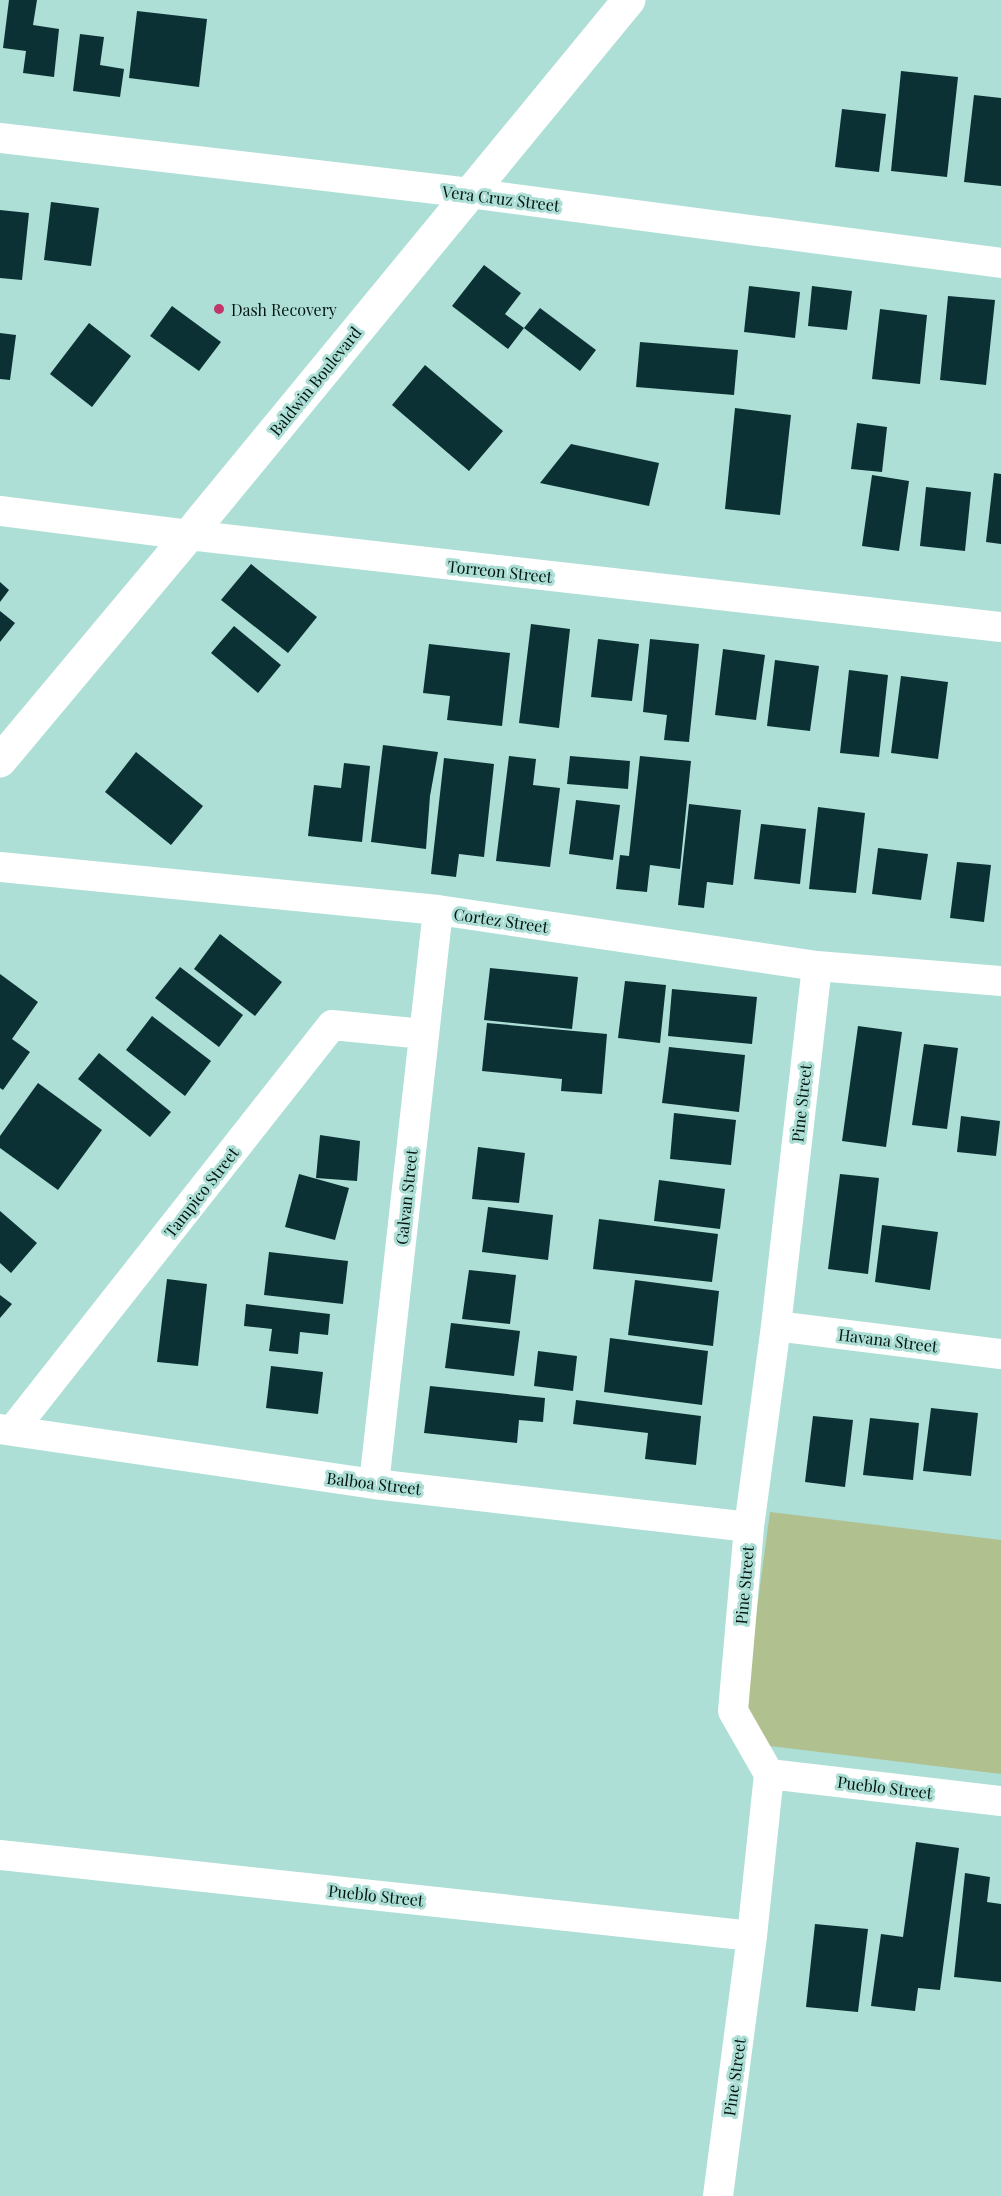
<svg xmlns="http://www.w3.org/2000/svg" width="1001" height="2196" viewBox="0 0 1001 2196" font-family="'Playfair Display',serif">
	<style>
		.green { fill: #b0c08f }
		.building { fill: #0b3134 }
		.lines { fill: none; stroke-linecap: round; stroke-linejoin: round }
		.street { stroke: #fff; stroke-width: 30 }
		.secondary { stroke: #fff; stroke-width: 33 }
		.poi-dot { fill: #c13569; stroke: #addfd6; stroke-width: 2 }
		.labels { text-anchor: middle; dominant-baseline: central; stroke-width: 6; stroke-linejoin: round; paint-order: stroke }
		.street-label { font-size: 16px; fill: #021411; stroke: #addfd6 }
		.poi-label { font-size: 16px; fill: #021411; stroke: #addfd6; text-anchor: start }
	</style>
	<rect width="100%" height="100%" fill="#addfd6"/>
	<path class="green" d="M770 1512 1001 1540V1774L770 1746 749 1717 745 1697Z"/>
	<path class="building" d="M9 0H37L33 25 59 29 54 77 23 73 26 51 3 48Z
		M137 11 207 19 199 87 129 78Z
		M80 34 104 37 100 65 124 69 120 97 73 91Z
		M901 71 958 77 947 177 891 171Z
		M974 95 1001 98V186L964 182Z
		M842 109 886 114 879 172 835 167Z
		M51 202 99 208 91 266 44 260Z
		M0 210 29 213 22 280 0 278Z
		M484 265 521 293 505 314 524 328 508 349 452 306Z
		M749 286 800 292 795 338 744 332Z
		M812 286 852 291 847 330 808 326Z
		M948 296 995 300 986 385 940 380Z
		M172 306 221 342 199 371 150 336Z
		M540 308 596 350 580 371 524 328Z
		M880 309 927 315 920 384 872 379Z
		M89 323 131 356 92 407 50 374Z
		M0 333 16 335 10 380 0 379Z
		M640 342 738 350 734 395 636 387Z
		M425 365 503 431 469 471 392 405Z
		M735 408 791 415 780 515 725 509Z
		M857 423 887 427 882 472 851 469Z
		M571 444 659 463 649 506 540 483Z
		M994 473 1001 474V544L986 542Z
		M872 475 909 481 899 551 862 546Z
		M926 487 971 492 965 551 920 546Z
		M251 564 317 617 288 653 221 600Z
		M0 582 9 590 0 602Z
		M0 611 15 623 0 642Z
		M531 624 570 629 559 728 519 723Z
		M234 626 281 665 258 693 211 653Z
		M598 639 639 644 632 701 591 697Z
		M650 639 699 644 689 742 664 740 667 715 643 712Z
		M429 644 510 653 502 726 447 720 450 696 423 693Z
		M723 649 765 655 756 720 715 715Z
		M775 660 819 666 810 731 767 726Z
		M849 670 888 675 879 757 840 753Z
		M901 676 948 682 938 759 891 753Z
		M383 745 438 752 430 796 426 849 371 842Z
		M136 752 203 806 171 845 105 792Z
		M509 756 536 759 533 785 560 788 550 867 496 861Z
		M570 756 630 761 628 789 567 784Z
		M640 756 691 761 680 869 650 865 647 892 616 889 620 855 629 856Z
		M444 758 494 764 484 857 459 854 456 877 431 874Z
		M344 763 370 766 362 842 308 836 314 785 341 788Z
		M576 800 620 805 613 860 569 854Z
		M689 804 741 810 733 885 707 882 704 908 678 905Z
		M818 807 865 813 856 893 809 889Z
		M761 824 806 829 800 884 754 879Z
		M878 848 928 854 921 900 872 894Z
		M957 862 991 865 984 922 950 918Z
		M220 934 282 982 255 1016 194 969Z
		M180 967 243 1015 219 1047 155 998Z
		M490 968 578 977 572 1029 484 1020Z
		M0 974 38 1002 12 1039 30 1052 3 1090 0 1088Z
		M625 981 666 985 660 1043 618 1038Z
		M672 989 757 997 752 1044 668 1036Z
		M152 1016 211 1061 185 1096 126 1050Z
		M487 1023 607 1034 602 1094 561 1091 562 1079 482 1071Z
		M858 1026 902 1032 886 1147 842 1141Z
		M924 1044 958 1048 947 1129 912 1125Z
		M669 1047 745 1055 739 1112 662 1103Z
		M99 1053 171 1112 150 1137 78 1079Z
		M38 1083 102 1130 58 1190 0 1148V1136Z
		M674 1113 736 1120 731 1165 670 1159Z
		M961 1116 1000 1121 996 1156 957 1152Z
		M320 1135 360 1141 357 1181 316 1178Z
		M478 1147 525 1153 519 1203 472 1199Z
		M299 1174 349 1188 335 1240 285 1227Z
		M840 1174 879 1178 868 1274 828 1269Z
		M659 1180 725 1189 720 1229 654 1221Z
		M488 1207 553 1215 548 1260 482 1252Z
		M0 1211 37 1243 11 1273 0 1263Z
		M599 1219 718 1234 712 1282 593 1269Z
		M882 1225 938 1232 930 1290 875 1282Z
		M269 1252 348 1261 343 1304 264 1295Z
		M469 1270 516 1275 510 1324 462 1319Z
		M167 1279 207 1284 198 1366 157 1362Z
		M635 1280 719 1291 713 1346 628 1335Z
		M0 1295 12 1304 0 1318Z
		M246 1304 330 1314 328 1335 300 1332 298 1354 269 1351 272 1329 244 1326Z
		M451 1323 520 1331 514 1376 445 1368Z
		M610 1338 708 1351 702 1405 604 1392Z
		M538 1351 577 1356 573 1391 534 1386Z
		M271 1366 323 1372 318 1414 266 1408Z
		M430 1386 545 1398 543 1422 519 1420 517 1443 424 1433Z
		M576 1400 701 1416 696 1465 645 1459 648 1433 573 1424Z
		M931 1408 978 1413 971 1476 923 1471Z
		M813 1416 853 1420 845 1487 805 1482Z
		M870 1418 919 1423 913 1480 863 1475Z
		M916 1842 959 1848 940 1990 918 1988 915 2011 871 2006 881 1934 903 1937Z
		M965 1873 990 1877 987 1902 1001 1904V1982L954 1977Z
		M815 1924 868 1929 858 2012 806 2007Z"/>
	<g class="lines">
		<path class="street" d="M0 138 470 193 1001 263
			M0 511 189 535 1001 627
			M0 867 438 910 817 966 1001 981
			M776 1326 1001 1354
			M0 1429 374 1484 749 1527
			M12 1431 332 1025 424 1034
			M374 1484 438 910
			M769 1774 1001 1801
			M0 1855 752 1936
			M718 2196 752 1936 769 1774 733 1711 749 1527 776 1326 817 966"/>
		<path class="secondary" d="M0 761 189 535 629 0"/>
	</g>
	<circle class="poi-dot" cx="219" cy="309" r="6"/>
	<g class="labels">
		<g class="street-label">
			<text transform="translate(501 198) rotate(7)">Vera Cruz Street</text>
			<text transform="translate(315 381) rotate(-51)">Baldwin Boulevard</text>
			<text transform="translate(500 571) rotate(6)">Torreon Street</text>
			<text transform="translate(501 920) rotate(8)">Cortez Street</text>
			<text transform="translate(801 1103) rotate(-84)">Pine Street</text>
			<text transform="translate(201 1192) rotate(-52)">Tampico Street</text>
			<text transform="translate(406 1197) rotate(-84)">Galvan Street</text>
			<text transform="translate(888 1340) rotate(7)">Havana Street</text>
			<text transform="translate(374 1483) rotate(7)">Balboa Street</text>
			<text transform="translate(744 1585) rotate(-85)">Pine Street</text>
			<text transform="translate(885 1787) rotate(7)">Pueblo Street</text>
			<text transform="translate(376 1895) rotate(6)">Pueblo Street</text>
			<text transform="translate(734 2077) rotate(-82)">Pine Street</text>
		</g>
		<g class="poi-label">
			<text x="231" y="309">Dash Recovery</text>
		</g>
	</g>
</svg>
